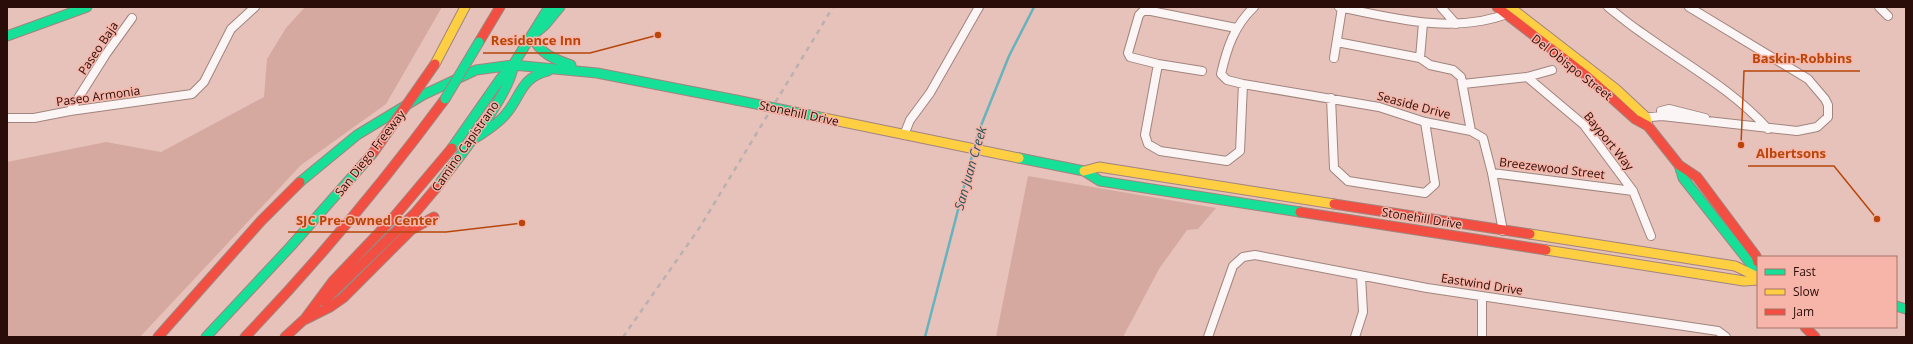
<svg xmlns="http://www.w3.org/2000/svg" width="1913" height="344" viewBox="0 0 1913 344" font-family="'Open Sans',sans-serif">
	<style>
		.green { fill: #d6a9a0 }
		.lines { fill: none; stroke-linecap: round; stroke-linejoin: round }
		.stream { stroke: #66b3be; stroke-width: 2.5 }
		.street-casing { stroke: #a1847e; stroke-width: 10 }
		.fast-casing { stroke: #a1847e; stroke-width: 11 }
		.slow-casing { stroke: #a1847e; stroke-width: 11 }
		.jam-casing { stroke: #a1847e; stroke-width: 11 }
		.street { stroke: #fbf6f5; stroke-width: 8 }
		.fast { stroke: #16e098; stroke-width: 9 }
		.slow { stroke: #ffcf43; stroke-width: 9 }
		.jam { stroke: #f24e42; stroke-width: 9 }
		.rail { stroke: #bab1af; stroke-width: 2.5; stroke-dasharray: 5 5; stroke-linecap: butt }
		.fast-bridge-casing { stroke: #a1847e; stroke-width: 11; stroke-linecap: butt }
		.jam-bridge-casing { stroke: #a1847e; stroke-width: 11; stroke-linecap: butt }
		.fast-bridge { stroke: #16e098; stroke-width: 9 }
		.jam-bridge { stroke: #f24e42; stroke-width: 9 }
		.labels { text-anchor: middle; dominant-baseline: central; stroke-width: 3; stroke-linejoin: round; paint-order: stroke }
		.street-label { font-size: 12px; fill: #2a0d09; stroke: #f7b5a9 }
		.water-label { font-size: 13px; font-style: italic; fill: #24565f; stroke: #f7b5a9 }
		.leader { fill: none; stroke: #b8460b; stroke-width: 1.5 }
		.callout-dot { fill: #b8460b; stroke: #f7b5a9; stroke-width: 1.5 }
		.callout-label { font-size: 13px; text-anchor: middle; font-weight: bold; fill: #b8460b; stroke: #f7b5a9; stroke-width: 3; stroke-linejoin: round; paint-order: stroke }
	</style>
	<rect width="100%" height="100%" fill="#e6c2ba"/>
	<path class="green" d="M305 7H442L386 104 301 165 140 337H7V162L106 142 161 152 264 97 267 59 286 28Z
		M1028 176 1216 208 1198 229 1187 230 1159 269 1123 337H996Z"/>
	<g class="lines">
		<path class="stream" d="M925 337 978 133 1009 56 1034 7"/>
		<defs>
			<path id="street" d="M1254 7C1234 26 1227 48 1221 74L1227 80 1243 84 1379 107 1425 122 1471 131 1483 138 1492 173 1503 231
				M1339 7C1395 19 1457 35 1512 12
				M1441 7 1456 24
				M1608 7C1619 16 1630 25 1642 33 1685 64 1732 89 1768 129
				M1879 7 1888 16
				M1337 42 1420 58 1430 65 1453 70 1461 77 1471 131
				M1334 58 1342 8
				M1420 58 1423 23
				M1158 64 1145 135 1148 144 1160 151 1227 161 1240 151 1243 84
				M1202 71 1158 64 1130 57 1128 53 1139 15 1143 11H1151L1236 28
				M1527 77 1584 125 1633 191 1651 236
				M1463 84 1527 77 1552 70
				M1331 98 1334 168 1348 181 1425 193 1435 184 1425 122
				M70 111 106 54 132 18
				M1662 116 1661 111 1669 109 1705 118
				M7 118H34L70 111 192 94 204 82 231 29 255 7
				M1640 118 1662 116 1797 131 1817 127 1828 117V105L1825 99 1808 79 1689 7
				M904 135 910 120 930 93 979 7
				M1492 173 1633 191
				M1482 296V337
				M1208 337 1233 266 1243 257 1255 255 1427 288 1718 331 1726 337
				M1355 337 1363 312 1361 276"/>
			<path id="fast" d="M560 7 545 25 532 36C540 54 554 59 571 65
				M7 36 87 7
				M513 65 597 73 736 100
				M474 139C485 132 498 124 506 114 522 95 520 78 548 71
				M452 148 501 78 513 65 549 7
				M1019 158 1084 171 1100 181 1300 212
				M1679 165 1683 178 1758 273
				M300 182 357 135 423 95 476 70 513 65
				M436 188C457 159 506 101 513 68
				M1896 306 1906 309
				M206 337 291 246 373 153"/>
			<path id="slow" d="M1510 7 1616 89 1646 117 1648 126
				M435 64 465 7
				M819 117 1019 158
				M1084 171 1099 167 1334 204
				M1530 234 1735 266 1758 277
				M1546 250 1744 281 1758 280"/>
			<path id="jam" d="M1497 7 1587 76 1635 119 1648 126 1679 165 1697 177 1756 256 1758 262
				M479 42 500 7
				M1334 204 1530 234
				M1300 212 1546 250
				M324 301 415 213 436 188
				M306 319 330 307 343 298 411 230 434 217
				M304 320 333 281 393 218 452 148
				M1805 327 1815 337
				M158 337 261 221 300 182
				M245 337C317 262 383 183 445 99
				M285 337 309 315"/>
		</defs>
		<use href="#street" class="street-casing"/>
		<use href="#fast" class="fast-casing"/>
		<use href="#slow" class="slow-casing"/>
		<use href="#jam" class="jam-casing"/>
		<use href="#street" class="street"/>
		<use href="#fast" class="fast"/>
		<use href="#slow" class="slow"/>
		<use href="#jam" class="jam"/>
		<path class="rail" d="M623 337 700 227 833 7"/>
		<defs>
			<path id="fast-bridge" d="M445 99 479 42
				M736 100 819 117"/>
			<path id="jam-bridge" d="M373 153 435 64"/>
		</defs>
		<use href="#fast-bridge" class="fast-bridge-casing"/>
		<use href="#jam-bridge" class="jam-bridge-casing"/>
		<use href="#fast-bridge" class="fast-bridge"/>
		<use href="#jam-bridge" class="jam-bridge"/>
	</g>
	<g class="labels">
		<g class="street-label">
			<text transform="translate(98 48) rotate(-56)">Paseo Baja</text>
			<text transform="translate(1572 67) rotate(38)">Del Obispo Street</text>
			<text transform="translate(98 96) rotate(-8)">Paseo Armonia</text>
			<text transform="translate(1414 105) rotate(15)">Seaside Drive</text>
			<text transform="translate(799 113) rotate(12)">Stonehill Drive</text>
			<text transform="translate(1609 141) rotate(51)">Bayport Way</text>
			<text transform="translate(465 146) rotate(-55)">Camino Capistrano</text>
			<text transform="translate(370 153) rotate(-52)">San Diego Freeway</text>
			<text transform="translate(1552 168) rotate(7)">Breezewood Street</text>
			<text transform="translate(1422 218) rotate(9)">Stonehill Drive</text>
			<text transform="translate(1482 284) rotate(9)">Eastwind Drive</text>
		</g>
		<g class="water-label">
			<text transform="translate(970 168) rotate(-74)">San Juan Creek</text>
		</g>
	</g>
	<path class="leader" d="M658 35L590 53H483M1741 145L1744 71H1860M1877 219L1834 166H1748M522 223L446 232H288"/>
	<g class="callout-dot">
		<circle cx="658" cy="35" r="4"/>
		<circle cx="1741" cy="145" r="4"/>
		<circle cx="1877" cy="219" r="4"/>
		<circle cx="522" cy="223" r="4"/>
	</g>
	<g class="callout-label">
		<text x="536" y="45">Residence Inn</text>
		<text x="1802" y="63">Baskin-Robbins</text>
		<text x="1791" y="158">Albertsons</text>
		<text x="367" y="225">SJC Pre-Owned Center</text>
	</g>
	<rect width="1913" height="344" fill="none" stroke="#2a0d09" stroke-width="16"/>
	<rect x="1757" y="256" width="140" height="72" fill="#f7b5a9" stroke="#a57269"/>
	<rect x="1765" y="269" width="20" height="6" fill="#16e098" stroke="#a57269"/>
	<text x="1793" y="276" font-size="12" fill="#2a0d09">Fast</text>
	<rect x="1765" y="289" width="20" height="6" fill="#ffcf43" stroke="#a57269"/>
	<text x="1793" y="296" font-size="12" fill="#2a0d09">Slow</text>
	<rect x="1765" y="309" width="20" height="6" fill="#f24e42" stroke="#a57269"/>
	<text x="1793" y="316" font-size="12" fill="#2a0d09">Jam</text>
</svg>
